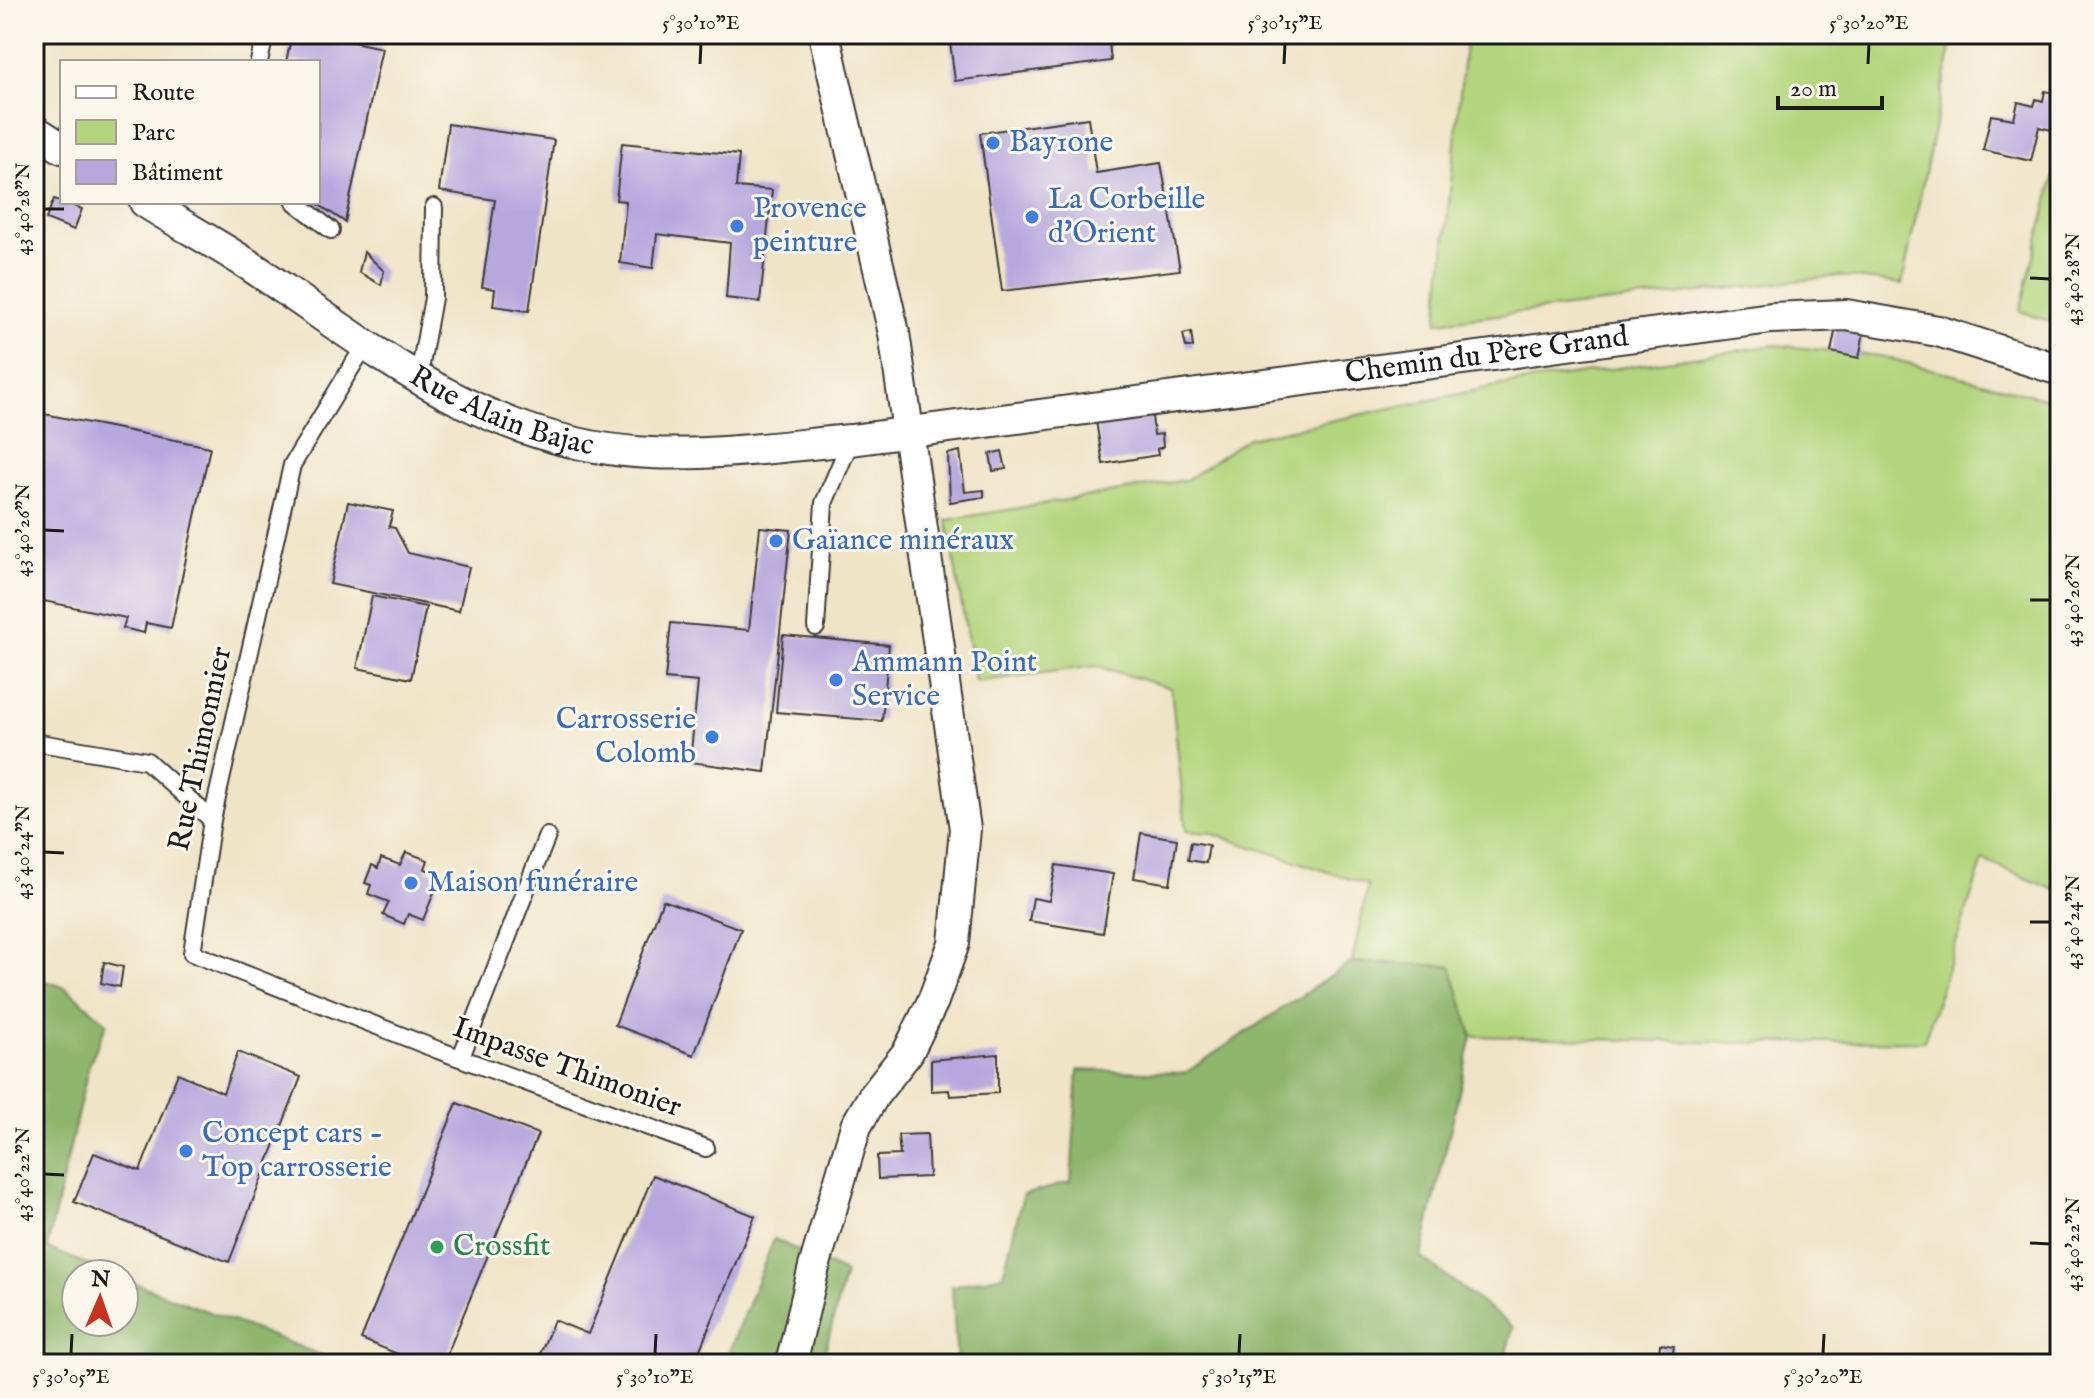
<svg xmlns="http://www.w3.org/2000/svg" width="2094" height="1398" viewBox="0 0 2094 1398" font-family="'IM FELL English',serif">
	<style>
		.green { fill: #b3d57d; stroke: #68784c; stroke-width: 2 }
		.forest { fill: #8eb66c; stroke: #556944; stroke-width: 2 }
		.building { fill: #b5a8de }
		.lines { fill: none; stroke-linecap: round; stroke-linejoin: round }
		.lane-casing { stroke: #3c3a36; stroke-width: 20 }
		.street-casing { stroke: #3c3a36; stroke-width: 34 }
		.lane { stroke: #fff; stroke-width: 16 }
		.street { stroke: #fff; stroke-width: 30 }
		.ticks { fill: none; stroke: #1c1c1c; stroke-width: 3 }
		.shop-dot { fill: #3f7fe0; stroke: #fbf7ec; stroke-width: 3 }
		.leisure-dot { fill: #2e9e5b; stroke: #fbf7ec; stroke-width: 3 }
		.labels { text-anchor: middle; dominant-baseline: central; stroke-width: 6; stroke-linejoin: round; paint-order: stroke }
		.shop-label { font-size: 30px; fill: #366cbe; stroke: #fbf7ec; text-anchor: start }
		.street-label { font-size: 30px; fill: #1c1c1c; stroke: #fbf7ec }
		.leisure-label { font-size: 30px; fill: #27864d; stroke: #fbf7ec; text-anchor: start }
		.neatline { fill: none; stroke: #1c1c1c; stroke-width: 3 }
		.ticks-label { font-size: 20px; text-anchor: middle; fill: #1c1c1c }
	</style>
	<rect width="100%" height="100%" fill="#fbf7ec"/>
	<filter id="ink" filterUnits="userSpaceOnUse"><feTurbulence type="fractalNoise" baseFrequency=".0125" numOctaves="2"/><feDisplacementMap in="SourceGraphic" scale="16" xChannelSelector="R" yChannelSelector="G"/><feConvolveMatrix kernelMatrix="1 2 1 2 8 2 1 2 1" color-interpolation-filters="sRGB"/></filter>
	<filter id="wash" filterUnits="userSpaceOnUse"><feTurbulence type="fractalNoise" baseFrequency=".006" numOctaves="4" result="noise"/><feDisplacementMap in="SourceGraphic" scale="32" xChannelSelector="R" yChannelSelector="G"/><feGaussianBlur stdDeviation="1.8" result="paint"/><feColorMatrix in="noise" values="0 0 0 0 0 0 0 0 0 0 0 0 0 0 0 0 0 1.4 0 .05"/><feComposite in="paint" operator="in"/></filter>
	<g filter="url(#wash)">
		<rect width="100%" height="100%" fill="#f0e4c7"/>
		<path class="green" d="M1466 34H1954L1902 284 1840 276 1437 322Z
			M2060 153V325L2020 311Z
			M1775 345 1880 356 2060 402V892L1983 860 1924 1041 1740 1043 1472 1036 1451 967 1352 962 1368 885 1210 833 1186 831 1171 688 1096 666 975 682 947 520 1186 480 1248 438 1502 385Z"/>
		<path class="forest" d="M1352 962 1451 966 1472 1036 1421 1257 1513 1327 1503 1364H957L952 1286 1003 1275 1023 1195 1071 1182 1078 1070 1185 1073Z
			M34 977 66 988 107 1023 89 1064 47 1248 112 1274H76V1322H124V1279L344 1364H34Z
			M774 1239 845 1273 822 1364H724Z"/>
		<g id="blocks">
			<path class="building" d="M292 34H316L382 48 345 222 315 202H318V62H286Z
				M949 34H1108L1111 61 955 81Z
				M2045 91 2060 94V132L2039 127 2031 161 1983 150 1991 115 2014 119 2018 102 2034 106 2036 99 2043 101Z
				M1088 118 1096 173 1161 163 1180 270 1002 291 980 133Z
				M448 124 554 140 529 311 493 306 495 289 482 287 495 200 439 191Z
				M622 143 739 155 736 187 772 190 760 302 726 298 730 243 657 234 653 268 620 263 626 201 616 200Z
				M54 199 82 209 74 230 46 219Z
				M364 252 384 271 381 285 359 272Z
				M1836 327 1864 332 1859 358 1831 352Z
				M1191 332 1193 347H1186L1183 334Z
				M34 412 210 447 171 628 146 623 144 633 123 628 126 618 34 599Z
				M1152 415 1154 435 1162 434 1163 447 1157 449 1158 455 1103 464 1096 421Z
				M960 451 965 492 984 490V497L950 502 948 454Z
				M1002 451 1006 469 993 471 990 454Z
				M348 502 393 511 389 527 395 528 408 553 469 567 459 611 330 584Z
				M760 527 791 530 765 772 690 762 698 682 665 679 671 623 749 630Z
				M372 596 426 607 411 679 357 668Z
				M783 635 889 645 882 721 776 712Z
				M1141 833 1177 839 1170 884 1134 878Z
				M1191 842 1209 845 1206 863 1188 860Z
				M406 852 428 860 425 869 441 875 423 920 408 914 404 924 383 915 389 902 368 894 371 885 365 883 372 865 378 868 381 858 400 865Z
				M1056 865 1113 874 1103 933 1029 921 1033 898 1049 901Z
				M663 900 741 929 694 1055 615 1025Z
				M104 962 123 967 120 987 101 983Z
				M238 1052 301 1077 229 1262 74 1202 94 1153 140 1171 178 1073 223 1093Z
				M998 1054V1093L950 1096 949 1090 931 1091V1060Z
				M457 1103 538 1134 443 1364H422L361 1339Z
				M927 1134 929 1177 878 1179 877 1156 900 1155 898 1135Z
				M653 1175 755 1216 694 1364H536L554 1320 588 1334Z
				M1660 1344 1674 1346 1672 1358 1698 1364H1646L1648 1353 1659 1355Z"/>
		</g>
	</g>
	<g filter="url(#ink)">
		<use href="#blocks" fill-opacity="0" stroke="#3c3a36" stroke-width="2"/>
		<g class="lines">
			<defs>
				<path id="lane" d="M259 62 265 34
					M295 202 331 230
					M365 345 292 465 212 820 192 953 438 1050 706 1148
					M418 381 433 298 434 207
					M816 627 824 503 851 440
					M34 742 147 761 212 820
					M461 1057 547 836"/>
				<g id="street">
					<path d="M34 130 62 148"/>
					<path id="s1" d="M145 202C181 225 219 245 255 269 380 354 491 446 651 453 717 456 785 446 851 440L1771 318 1846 315 1938 331 2060 370"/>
					<path d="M791 1364 814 1267 856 1126 874 1095 908 1052 933 1001 954 943 965 829 894 333 824 34"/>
				</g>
			</defs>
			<use href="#lane" class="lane-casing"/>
			<use href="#street" class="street-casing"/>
			<use href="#lane" class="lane"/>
			<use href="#street" class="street"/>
		</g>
	</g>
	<path class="ticks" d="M700 64 701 44M1284 64 1285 44M1868 64 1869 44M44 209H64M2030 278 2050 279M44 530 64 531M2030 600H2050M44 852 64 853M2030 922H2050M44 1174 64 1175M2030 1243 2050 1244M71 1354 72 1334M655 1354 656 1334M1239 1354 1240 1334M1823 1354 1824 1334"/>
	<g class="shop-dot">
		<circle cx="993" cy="143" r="8"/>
		<circle cx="1032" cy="217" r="8"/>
		<circle cx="737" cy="226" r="8"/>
		<circle cx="776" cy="541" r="8"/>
		<circle cx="836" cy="680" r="8"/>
		<circle cx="712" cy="737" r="8"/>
		<circle cx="411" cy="883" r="8"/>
		<circle cx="186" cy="1151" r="8"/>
	</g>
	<circle class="leisure-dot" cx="437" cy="1247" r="8"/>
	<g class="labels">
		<g class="shop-label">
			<text x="1009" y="143">Bay1one</text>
			<text x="1048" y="200">La Corbeille<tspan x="1048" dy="34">d'Orient</tspan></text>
			<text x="753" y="209">Provence<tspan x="753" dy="34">peinture</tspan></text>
			<text x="792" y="541">Gaïance minéraux</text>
			<text x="852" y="663">Ammann Point<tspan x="852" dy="34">Service</tspan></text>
			<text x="696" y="720" text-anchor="end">Carrosserie<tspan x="696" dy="34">Colomb</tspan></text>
			<text x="427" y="883">Maison funéraire</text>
			<text x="202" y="1134">Concept cars -<tspan x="202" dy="34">Top carrosserie</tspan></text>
		</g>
		<g class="street-label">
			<text stroke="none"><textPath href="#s1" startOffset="1414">Chemin du Père Grand</textPath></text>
			<text stroke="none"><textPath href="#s1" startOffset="416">Rue Alain Bajac</textPath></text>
			<text transform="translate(201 749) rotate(-78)">Rue Thimonnier</text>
			<text transform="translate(567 1068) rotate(20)">Impasse Thimonier</text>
		</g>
		<g class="leisure-label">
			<text x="453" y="1247">Crossfit</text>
		</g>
	</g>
	<rect width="2094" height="1398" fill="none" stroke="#fbf7ec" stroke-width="88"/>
	<rect x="60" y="60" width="260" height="144" fill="#fbf7ec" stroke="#a29f99" stroke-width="2"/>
	<rect x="76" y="86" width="40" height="12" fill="#ffffff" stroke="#a29f99" stroke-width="2"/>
	<text x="132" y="100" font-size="24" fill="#1c1c1c">Route</text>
	<rect x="76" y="120" width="40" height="24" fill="#b3d57d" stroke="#a29f99" stroke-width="2"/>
	<text x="132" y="140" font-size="24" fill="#1c1c1c">Parc</text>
	<rect x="76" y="160" width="40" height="24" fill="#b5a8de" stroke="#a29f99" stroke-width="2"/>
	<text x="132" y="180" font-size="24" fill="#1c1c1c">Bâtiment</text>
	<g transform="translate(100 1298) rotate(2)"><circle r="38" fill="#fbf7ec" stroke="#a29f99" stroke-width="2"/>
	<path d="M0-6L14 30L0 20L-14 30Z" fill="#c8321e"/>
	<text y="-12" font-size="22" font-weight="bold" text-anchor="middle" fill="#1c1c1c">N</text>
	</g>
	<path d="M1778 96v12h104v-12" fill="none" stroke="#1c1c1c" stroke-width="4"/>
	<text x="1790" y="96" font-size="24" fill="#1c1c1c" stroke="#fbf7ec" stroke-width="6" paint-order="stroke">20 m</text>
	<rect x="44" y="44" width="2006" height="1310" class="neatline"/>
	<g class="ticks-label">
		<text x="701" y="29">5°30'10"E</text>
		<text x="1285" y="29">5°30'15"E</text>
		<text x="1869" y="29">5°30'20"E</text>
		<text transform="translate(22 209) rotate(-90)" y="7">43°40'28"N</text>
		<text transform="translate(2072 279) rotate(-90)" y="7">43°40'28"N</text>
		<text transform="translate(22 530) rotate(-90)" y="7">43°40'26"N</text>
		<text transform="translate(2072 600) rotate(-90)" y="7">43°40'26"N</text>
		<text transform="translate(22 852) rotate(-90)" y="7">43°40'24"N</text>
		<text transform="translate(2072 922) rotate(-90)" y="7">43°40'24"N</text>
		<text transform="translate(22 1174) rotate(-90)" y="7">43°40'22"N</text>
		<text transform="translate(2072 1244) rotate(-90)" y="7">43°40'22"N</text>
		<text x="71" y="1383">5°30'05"E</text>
		<text x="655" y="1383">5°30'10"E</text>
		<text x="1239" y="1383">5°30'15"E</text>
		<text x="1823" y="1383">5°30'20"E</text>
	</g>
</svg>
